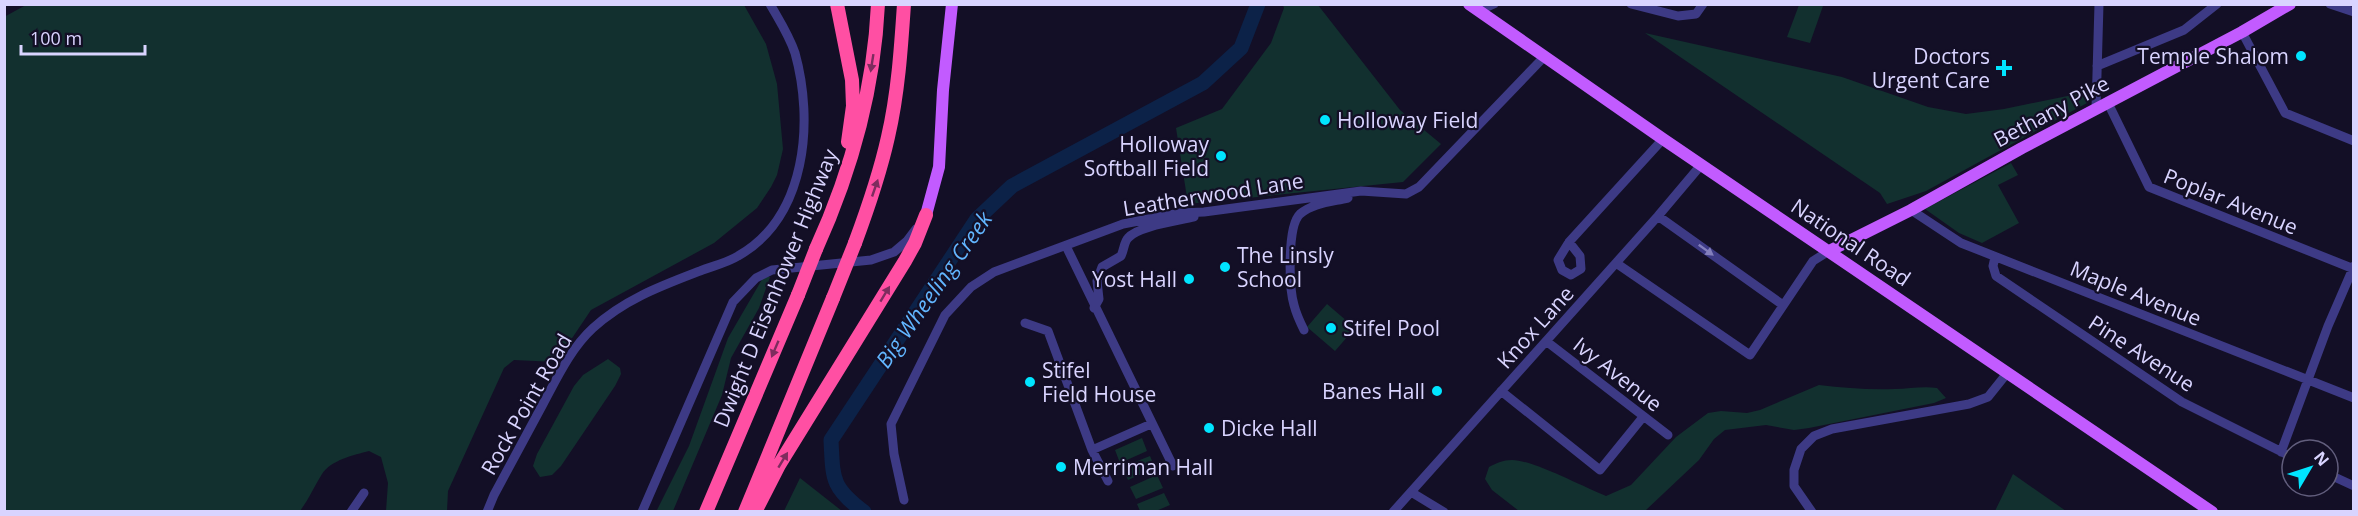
<svg xmlns="http://www.w3.org/2000/svg" width="2358" height="516" viewBox="0 0 2358 516" font-family="'Open Sans',sans-serif">
	<style>
		.green { fill: #12302f }
		.lines { fill: none; stroke-linecap: round; stroke-linejoin: round }
		.river { stroke: #0c2248; stroke-width: 15 }
		.minor { stroke: #3d3a85; stroke-width: 9 }
		.major { stroke: #c25bff; stroke-width: 12 }
		.highway { stroke: #ff4fa3; stroke-width: 14 }
		.highway-bridge { stroke: #ff4fa3; stroke-width: 14 }
		.oneway { fill: #7d2c5e }
		.oneway2 { fill: #837fbc }
		.poi-dot { fill: #00e5ff; stroke: #130f26; stroke-width: 2 }
		.labels { text-anchor: middle; dominant-baseline: central; stroke-width: 4.5; stroke-linejoin: round; paint-order: stroke }
		.poi-label { font-size: 21px; fill: #d9d4ff; stroke: #130f26; text-anchor: start }
		.street-label { font-size: 21px; fill: #d9d4ff; stroke: #130f26 }
		.water-label { font-size: 22px; font-style: italic; fill: #62b6ff; stroke: #130f26 }
	</style>
	<rect width="100%" height="100%" fill="#130f26"/>
	<path class="green" d="M26 5H744L766 44 777 84 783 149 777 175 771 187 757 208 714 243 591 310 556 362 514 360 504 368 448 491 447 511H386L388 483 381 457 369 451C354 455 331 460 322 474 314 487 309 499 300 511H5L4 17Z
		M1283 5H1318L1400 110 1441 144 1403 182 1188 204 1176 128 1222 109 1271 43 1284 8Z
		M1799 5H1823V6L1810 43 1787 37Z
		M1645 33 1842 77 1928 107 1966 114 2004 109 2087 92V103L1926 191 1887 204 1880 193Z
		M2011 163 2018 175 1998 185 2019 223 1982 243 1959 233 1925 209Z
		M764 276 770 277 759 308 731 358 722 395 673 511 656 512 689 446 728 338Z
		M1327 304 1355 328 1335 351 1307 327Z
		M608 359 620 368 621 374 615 386 561 466 552 475 540 477 533 466 537 454 574 386 583 375Z
		M1819 385C1844 388 1870 390 1895 389 1909 389 1922 386 1937 388L1946 398 1934 403 1809 428 1794 430 1766 425 1725 430 1714 439 1699 460 1646 510 1648 511H1519L1492 490 1485 479 1489 467C1497 463 1503 460 1512 460 1533 460 1583 487 1606 496L1631 485 1676 437 1708 413 1721 411 1747 413 1760 410Z
		M1142 438 1147 451 1120 463 1115 450Z
		M1150 456 1155 468 1128 480 1122 467Z
		M2013 474 2066 511H1995Z
		M1157 475 1163 488 1136 499 1130 487Z
		M800 478 842 511H784Z
		M1164 493 1170 505 1156 511H1140L1137 504Z"/>
	<g class="lines">
		<path class="river" d="M864 512C831 487 833 479 831 440L977 219 1012 186 1203 83 1241 48 1258 4"/>
		<path class="minor" d="M1631 4 1678 16 1696 14 1703 4
			M2330 4 2354 12
			M1479 8 1478 11 1494 4
			M2242 32 2285 113 2354 141
			M2097 66 2184 30 2217 4
			M2108 103 2149 187 2354 269
			M2096 109 2099 4
			M1911 210 1961 243 2354 398
			M1658 216 1783 305
			M1569 242 1580 256 1581 269 1571 275 1562 270 1558 260 1569 242 1663 139
			M1066 246 1173 466
			M1995 257 1993 266 1996 276 2182 402 2292 457
			M1616 263 1750 355 1813 261 1829 251
			M1094 308 1099 299 1097 281 1102 267 1121 256C1124 250 1124 242 1128 238 1138 226 1178 221 1194 217
			M1025 323 1048 331 1092 450 1108 481
			M1304 330C1300 322 1296 313 1294 305 1289 288 1287 226 1300 214 1313 203 1331 202 1348 198
			M1546 341 1668 435
			M1501 391 1600 470 1643 417
			M1092 450 1151 424
			M2281 452 2328 326 2354 266
			M2328 474 2354 486
			M1411 492 1444 512
			M904 500 894 454 891 424 945 315 971 287 994 272 1123 224 1180 213 1204 212 1361 191 1406 194 1419 187 1545 56
			M351 512 364 493
			M487 512 494 495C510 465 527 434 543 404 557 378 571 348 593 328 625 299 661 286 700 271 712 266 727 263 738 256 807 217 814 121 795 53 789 35 779 20 770 4
			M642 512 733 302 756 278 772 270 871 260 894 252 907 241 916 229
			M1393 512 1658 216 1701 165
			M1812 512 1794 486V470L1801 449 1814 436 1832 429 1969 404 1988 397 2008 372"/>
		<path class="major" d="M1469 4 1663 139 2212 512
			M926 215 939 167 943 90 952 4
			M1829 251 1911 210 2022 148 2242 32 2290 4"/>
		<path class="highway" d="M837 4 852 80 853 106 848 142
			M855 243C868 208 880 173 888 137 898 94 901 49 904 4
			M816 249C851 172 874 90 878 4
			M706 512 798 295
			M745 512 833 298
			M755 512 779 465 905 261 915 243 926 215"/>
		<path class="highway-bridge" d="M798 295 816 249
			M833 298 855 243"/>
	</g>
	<defs><path id="oneway-solid" d="M-6-.8H1V-3.2L6.5 0L1 3.2V.8H-6Z" transform="scale(1.5)"/></defs>
	<g class="oneway">
		<use href="#oneway-solid" transform="translate(872 63) rotate(99)"/>
		<use href="#oneway-solid" transform="translate(875 188) rotate(-71)"/>
		<use href="#oneway-solid" transform="translate(885 294) rotate(-59)"/>
		<use href="#oneway-solid" transform="translate(775 349) rotate(113)"/>
		<use href="#oneway-solid" transform="translate(783 460) rotate(-59)"/>
	</g>
	<use class="oneway2" href="#oneway-solid" transform="translate(1706 250) rotate(36)"/>
	<g class="poi-dot">
		<circle cx="2301" cy="56" r="6"/>
		<path d="M2001 59h6v6h6v6h-6v6h-6v-6h-6v-6h6z"/>
		<circle cx="1325" cy="120" r="6"/>
		<circle cx="1221" cy="156" r="6"/>
		<circle cx="1225" cy="267" r="6"/>
		<circle cx="1189" cy="279" r="6"/>
		<circle cx="1331" cy="328" r="6"/>
		<circle cx="1030" cy="382" r="6"/>
		<circle cx="1437" cy="391" r="6"/>
		<circle cx="1209" cy="428" r="6"/>
		<circle cx="1061" cy="467" r="6"/>
	</g>
	<g class="labels">
		<g class="poi-label">
			<text x="1990" y="56" text-anchor="end">Doctors<tspan x="1990" dy="24">Urgent Care</tspan></text>
			<text x="2289" y="56" text-anchor="end">Temple Shalom</text>
			<text x="1337" y="120">Holloway Field</text>
			<text x="1209" y="144" text-anchor="end">Holloway<tspan x="1209" dy="24">Softball Field</tspan></text>
			<text x="1237" y="255">The Linsly<tspan x="1237" dy="24">School</tspan></text>
			<text x="1177" y="279" text-anchor="end">Yost Hall</text>
			<text x="1343" y="328">Stifel Pool</text>
			<text x="1042" y="370">Stifel<tspan x="1042" dy="24">Field House</tspan></text>
			<text x="1425" y="391" text-anchor="end">Banes Hall</text>
			<text x="1221" y="428">Dicke Hall</text>
			<text x="1073" y="467">Merriman Hall</text>
		</g>
		<g class="street-label">
			<text transform="translate(2051 111) rotate(-28)">Bethany Pike</text>
			<text transform="translate(1213 194) rotate(-9)">Leatherwood Lane</text>
			<text transform="translate(2231 201) rotate(22)">Poplar Avenue</text>
			<text transform="translate(1851 242) rotate(34)">National Road</text>
			<text transform="translate(775 288) rotate(-68)">Dwight D Eisenhower Highway</text>
			<text transform="translate(2136 293) rotate(22)">Maple Avenue</text>
			<text transform="translate(1535 327) rotate(-48)">Knox Lane</text>
			<text transform="translate(2142 353) rotate(33)">Pine Avenue</text>
			<text transform="translate(1618 374) rotate(38)">Ivy Avenue</text>
			<text transform="translate(526 404) rotate(-60)">Rock Point Road</text>
		</g>
		<g class="water-label">
			<text transform="translate(933 289) rotate(-55)">Big Wheeling Creek</text>
		</g>
	</g>
	<rect width="2358" height="516" fill="none" stroke="#d9d4ff" stroke-width="12"/>
	<g transform="translate(2310 468) rotate(51)"><circle r="28" fill="#130f26" stroke="#625e7d" stroke-width="1.5"/>
	<path d="M0-4.5L10 22L0 15L-10 22Z" fill="#00e5ff"/>
	<text y="-9" font-size="16" font-weight="bold" text-anchor="middle" fill="#d9d4ff">N</text>
	</g>
	<path d="M21 45v9h124v-9" fill="none" stroke="#d9d4ff" stroke-width="3"/>
	<text x="30" y="45" font-size="18" fill="#d9d4ff" stroke="#130f26" stroke-width="4.5" paint-order="stroke">100 m</text>
</svg>
